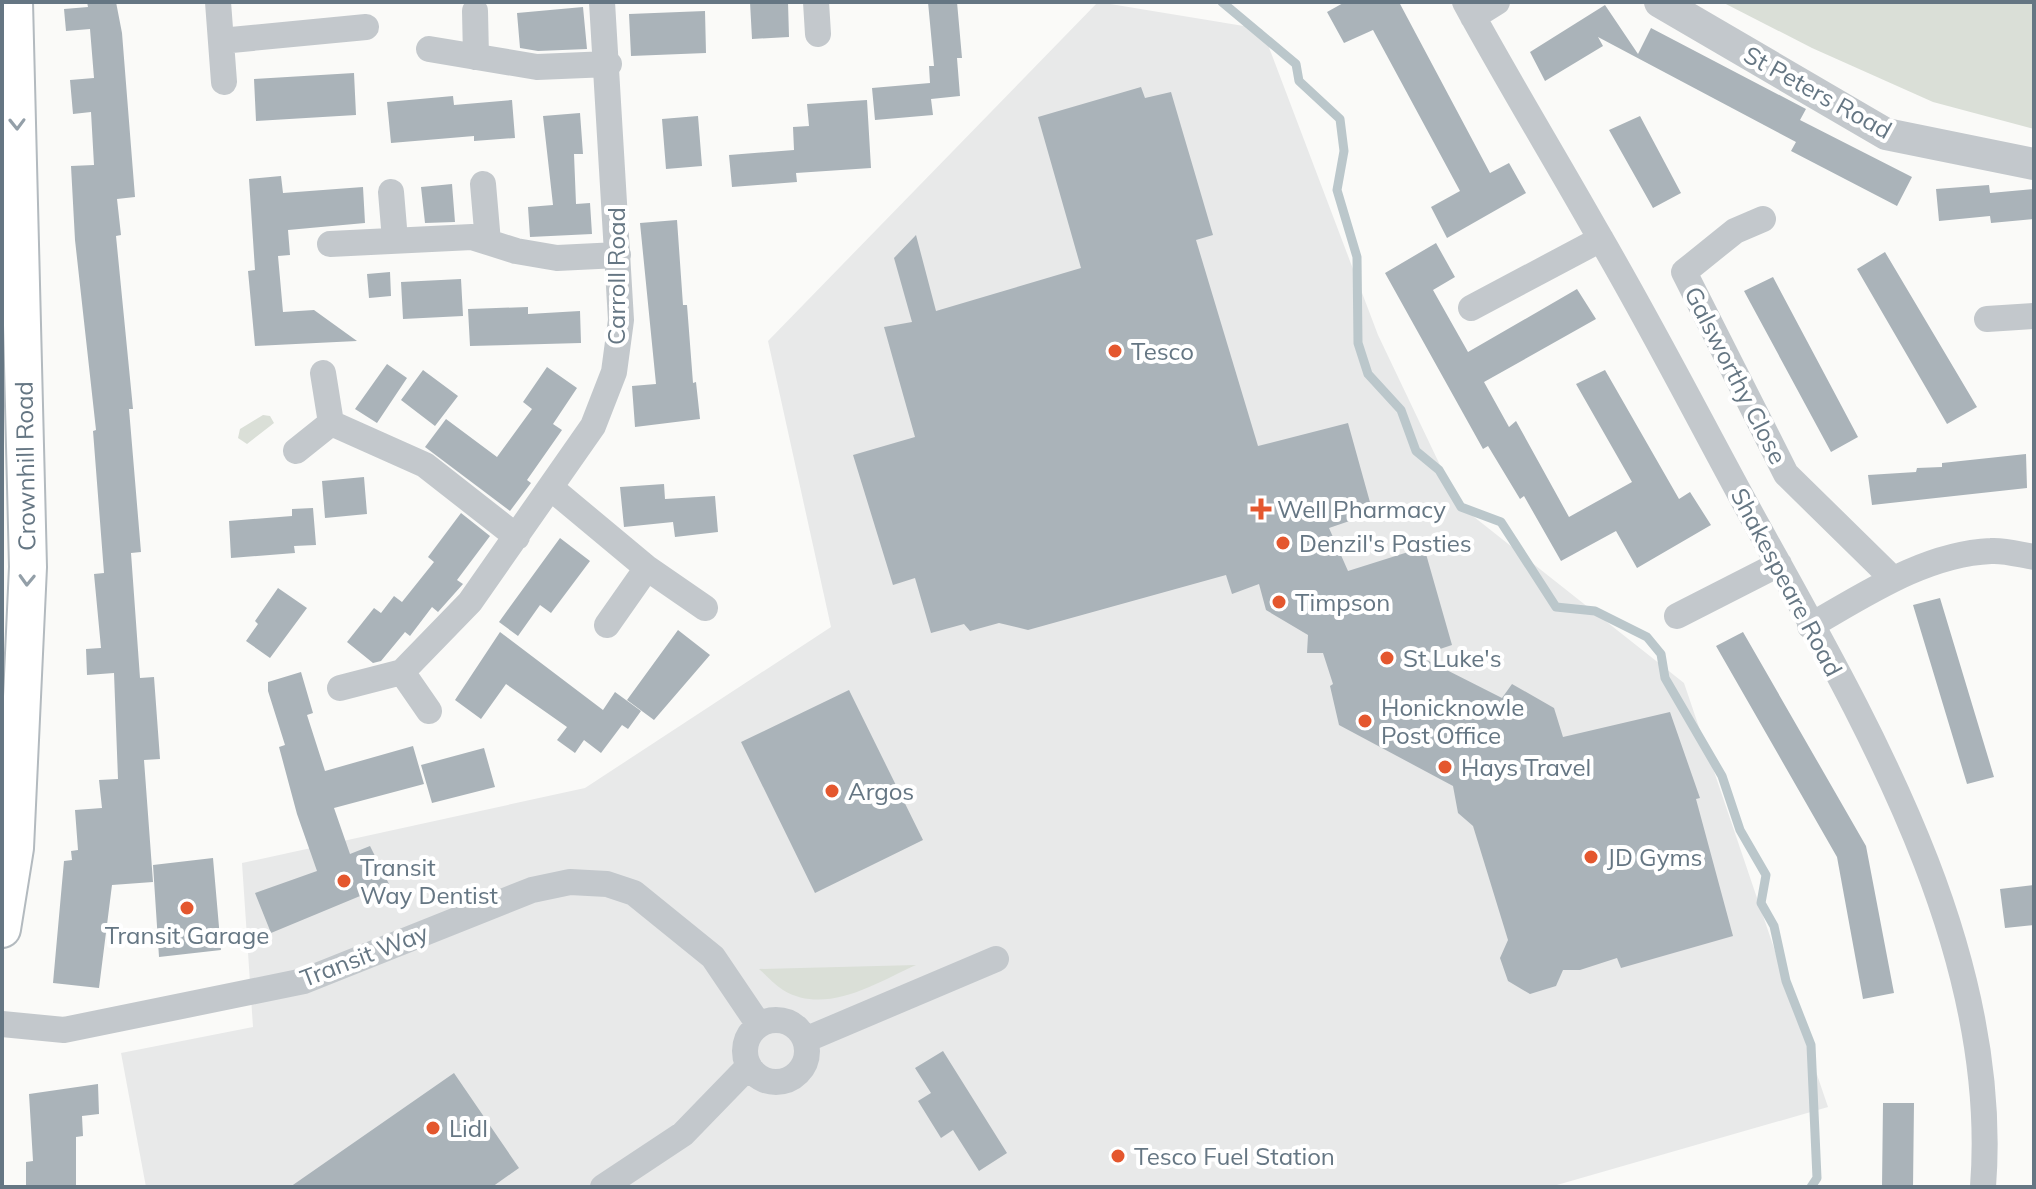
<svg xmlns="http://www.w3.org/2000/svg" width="2036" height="1189" viewBox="0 0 2036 1189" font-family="Mulish,sans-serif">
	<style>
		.built { fill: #e8e9e9 }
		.green { fill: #dadfd7 }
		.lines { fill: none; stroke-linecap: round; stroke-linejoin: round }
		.stream { stroke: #bbc7cb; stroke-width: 9 }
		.building { fill: #aab3b9 }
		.secondary-casing { stroke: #b3babf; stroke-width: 40 }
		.minor { stroke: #c3c8cc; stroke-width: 26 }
		.tertiary { stroke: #c3c8cc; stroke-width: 32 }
		.secondary { stroke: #fff; stroke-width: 36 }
		.oneway { stroke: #939fa8 }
		.poi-dot { fill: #e4572e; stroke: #fff; stroke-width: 3 }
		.labels { text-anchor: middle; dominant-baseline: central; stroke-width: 8; stroke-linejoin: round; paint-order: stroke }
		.street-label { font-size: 24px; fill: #657683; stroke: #fff }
		.poi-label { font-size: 24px; fill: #657683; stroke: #fff; text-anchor: start }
	</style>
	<rect width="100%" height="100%" fill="#fafaf8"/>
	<path class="built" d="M1098 2 1262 29 1378 335 1459 505 1684 683 1828 1107 1550 1187H146L121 1053 253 1027 242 863 585 788 831 627 768 341Z"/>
	<path class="green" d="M1722 2H2034V129L1933 102 1812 48Z
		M263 415 270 416 274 423 247 444 238 438 240 429Z
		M916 965C876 983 826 1016 783 990 775 985 767 976 759 969Z"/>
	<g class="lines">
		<path class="stream" d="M1222 2 1296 64 1299 81 1340 119 1344 151 1337 190 1357 257 1358 343 1368 374 1401 410 1416 451 1439 470 1461 507 1501 522 1556 607 1595 611 1647 637 1661 654 1665 678 1722 776 1740 830 1766 875 1761 903 1774 926 1786 981 1811 1045 1817 1178 1811 1187"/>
	</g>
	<path class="building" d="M87 2H116L122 33 135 197 117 199 121 235 116 236 133 409H129L141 552 131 553 140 678 154 677 160 759 144 760 153 882 112 885 99 988 53 983 64 861 72 860 71 851 78 850 75 810 102 808 99 780 118 779 114 673 87 675 86 649 101 648 94 574 104 573 93 431 96 430 75 240 71 166 94 165 91 112 73 114 70 80 94 78 90 29 66 31 64 9 88 7Z
		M750 2H788L789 37 752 39Z
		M928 2H957L962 58H957L960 96 931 99 933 115 875 120 872 88 930 83 929 66H934Z
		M1345 2H1399L1490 173 1509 163 1526 193 1447 238 1431 207 1460 191 1373 30 1344 43 1327 12Z
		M1605 5 1638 54 1651 28 1806 109 1800 120 1912 177 1897 206 1791 151 1796 142 1598 37 1603 46 1545 81 1530 52Z
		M583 7 587 49 538 51 520 48 517 13Z
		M705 11 706 53 631 56 629 14Z
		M354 73 356 115 256 121 254 79Z
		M1141 87 1145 98 1171 92 1213 235 1196 240 1258 446 1348 423 1373 513 1329 528 1348 571 1424 547 1452 645 1419 656 1502 698 1512 684 1554 708 1563 737 1670 712 1700 798 1696 799 1733 936 1621 968 1617 958 1580 970H1563L1556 986 1530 994 1508 981 1500 958 1508 940 1473 826 1458 813 1453 786 1339 725 1330 686 1333 684 1323 653H1307L1308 635 1266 610 1259 584 1232 594 1226 575 1028 630 999 623 970 631 964 624 931 633 915 578 893 585 853 455 915 437 884 327 912 322 894 258 916 235 936 311 1081 268 1038 117Z
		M453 96 454 105 512 100 515 138 474 141V136L391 143 387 102Z
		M867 100 871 168 796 173 797 182 732 187 729 155 794 150 793 127 809 126 807 104Z
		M580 113 583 154H574L576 204 590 203 592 234 530 237 528 207 553 205 543 116Z
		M698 116 702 166 666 169 662 119Z
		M1640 116 1681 193 1653 208 1609 130Z
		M281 176 283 193 363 187 365 223 288 230 290 255 278 256 283 312 314 310 357 341 255 346 248 271 255 270 249 179Z
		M452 184 455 222 425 223 421 187Z
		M1989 185 1990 193 2034 189V219L1991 223 1990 216 1939 221 1936 189Z
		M677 220 683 305H687L693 383 696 382 700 419 635 427 632 386 656 384 640 223Z
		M1436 243 1455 277 1433 290 1468 352 1577 289 1596 319 1484 382 1509 427 1516 421 1569 517 1632 482 1576 384 1605 370 1679 499 1690 492 1711 525 1637 568 1616 531 1561 561 1524 496 1520 499 1488 446 1483 449 1385 273Z
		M1885 252 1977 407 1947 424 1857 269Z
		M390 272 391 296 369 298 367 274Z
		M1773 277 1858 437 1831 452 1744 291Z
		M461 279 463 316 403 319 401 282Z
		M528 307V314L580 311 581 343 470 346 468 309Z
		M387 364 407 378 377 423 355 409Z
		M547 367 577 388 553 424 562 430 527 480 531 483 510 511 425 447 446 419 497 457 532 409 523 402Z
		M423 370 458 396 435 426 401 400Z
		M2026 454 2027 488 1872 505 1868 475 1916 472 1917 468 1942 467V463Z
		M364 477 367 514 325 518 322 481Z
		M664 484 665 499 715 496 718 532 675 537 673 522 624 527 620 487Z
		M313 508 316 545 294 546 295 553 231 558 229 521 292 516V509Z
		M461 513 490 536 457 580 463 584 438 612 432 607 410 636 405 632 381 661 373 663 347 642 374 608 381 613 394 596 402 602 434 562 428 557Z
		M560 538 590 561 551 613 540 605 518 636 499 622Z
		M278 588 307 608 270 658 246 641 258 624 255 621Z
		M1940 598 1994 777 1967 784 1913 605Z
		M678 630 710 655 654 720 627 700Z
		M500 632 603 710 615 692 641 711 628 729 622 725 601 753 584 740 575 753 557 740 567 727 506 684 481 719 455 700Z
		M1743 632 1866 846 1894 993 1863 999 1837 857 1716 646Z
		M301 672 313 713 307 715 325 771 413 746 424 784 334 808 350 854 370 846 389 884 271 933 255 893 317 871 297 814 279 747 285 745 268 691V682Z
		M849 690 923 840 815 893 741 742Z
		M484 748 495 787 432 803 421 765Z
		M213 858 221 950 159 957 153 865Z
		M2034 885V925L2005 928 2000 889Z
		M943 1051 1007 1153 979 1171 953 1130 941 1138 918 1101 931 1093 915 1068Z
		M454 1073 519 1168 492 1187H290Z
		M98 1084 99 1114 82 1116 83 1136 76 1137V1187H26V1162L33 1161 29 1094Z
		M1883 1103H1914L1913 1187H1882Z"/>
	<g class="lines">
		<defs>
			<path id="secondary" d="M2 929 15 848 28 567 14 2"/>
		</defs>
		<use href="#secondary" class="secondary-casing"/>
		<path class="minor" d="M218 2 224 82
			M816 2 818 34
			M1465 2C1508 81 1555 158 1599 236 1651 325 1698 417 1747 507 1860 713 2002 944 1983 1187
			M475 11 476 57
			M1473 17 1497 2
			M221 41 366 27
			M429 49 537 67 609 64
			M483 184 488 242
			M391 192 395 240
			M1763 219 1735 231 1684 272 1786 474 1892 578
			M330 244 472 237 516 251 557 258 618 255
			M1471 308 1601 239
			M1987 319 2034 316
			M331 423 425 465 517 537
			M296 451 331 423 323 373
			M551 488 647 568 705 608
			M1677 616 1779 564
			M607 625 647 568
			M1810 626C1866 594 1925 554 1991 551 2005 550 2021 555 2034 557
			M402 672 429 711
			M340 688 402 672 470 602 593 426 614 372 621 320 602 2
			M745 1051a31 31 0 1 1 62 0a31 31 0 1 1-62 0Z
			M2 1024 64 1030 304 981 532 890 570 882 607 884 634 893 713 957 759 1025
			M805 1040 996 959
			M603 1187 683 1134 749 1066"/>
		<path class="tertiary" d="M1660 2 1886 134 2034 164"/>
		<use href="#secondary" class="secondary"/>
	</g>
	<defs><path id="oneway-chevron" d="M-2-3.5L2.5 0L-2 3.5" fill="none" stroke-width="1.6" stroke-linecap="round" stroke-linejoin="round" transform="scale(2)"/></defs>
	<g class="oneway">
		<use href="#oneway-chevron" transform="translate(17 124) rotate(89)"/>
		<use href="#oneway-chevron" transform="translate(27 580) rotate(92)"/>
	</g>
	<g class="poi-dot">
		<circle cx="1115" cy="351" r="8"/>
		<path d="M1257 497h8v8h8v8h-8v8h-8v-8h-8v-8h8z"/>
		<circle cx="1283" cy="543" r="8"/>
		<circle cx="1279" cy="602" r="8"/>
		<circle cx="1387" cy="658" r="8"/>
		<circle cx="1365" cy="721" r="8"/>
		<circle cx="1445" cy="767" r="8"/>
		<circle cx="832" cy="791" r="8"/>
		<circle cx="1591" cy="857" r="8"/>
		<circle cx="344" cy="881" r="8"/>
		<circle cx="187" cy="908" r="8"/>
		<circle cx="433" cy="1128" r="8"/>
		<circle cx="1118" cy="1156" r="8"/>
	</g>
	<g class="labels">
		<g class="street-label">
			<text transform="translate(1818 92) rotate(29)">St Peters Road</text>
			<text transform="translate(616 276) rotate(-90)">Carroll Road</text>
			<text transform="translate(1736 375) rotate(63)">Galsworthy Close</text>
			<text transform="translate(25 466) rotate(-91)">Crownhill Road</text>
			<text transform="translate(1787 582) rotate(62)">Shakespeare Road</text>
			<text transform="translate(364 955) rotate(-21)">Transit Way</text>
		</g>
		<g class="poi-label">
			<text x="1131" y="351">Tesco</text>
			<text x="1277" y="509">Well Pharmacy</text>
			<text x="1299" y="543">Denzil's Pasties</text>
			<text x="1295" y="602">Timpson</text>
			<text x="1403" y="658">St Luke's</text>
			<text x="1381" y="707">Honicknowle<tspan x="1381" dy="28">Post Office</tspan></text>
			<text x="1461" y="767">Hays Travel</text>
			<text x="848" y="791">Argos</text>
			<text x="1607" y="857">JD Gyms</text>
			<text x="360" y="867">Transit<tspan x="360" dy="28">Way Dentist</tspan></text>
			<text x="187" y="935" text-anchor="middle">Transit Garage</text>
			<text x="449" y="1128">Lidl</text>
			<text x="1134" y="1156">Tesco Fuel Station</text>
		</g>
	</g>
	<rect width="2036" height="1189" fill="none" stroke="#657683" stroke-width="8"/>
</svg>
